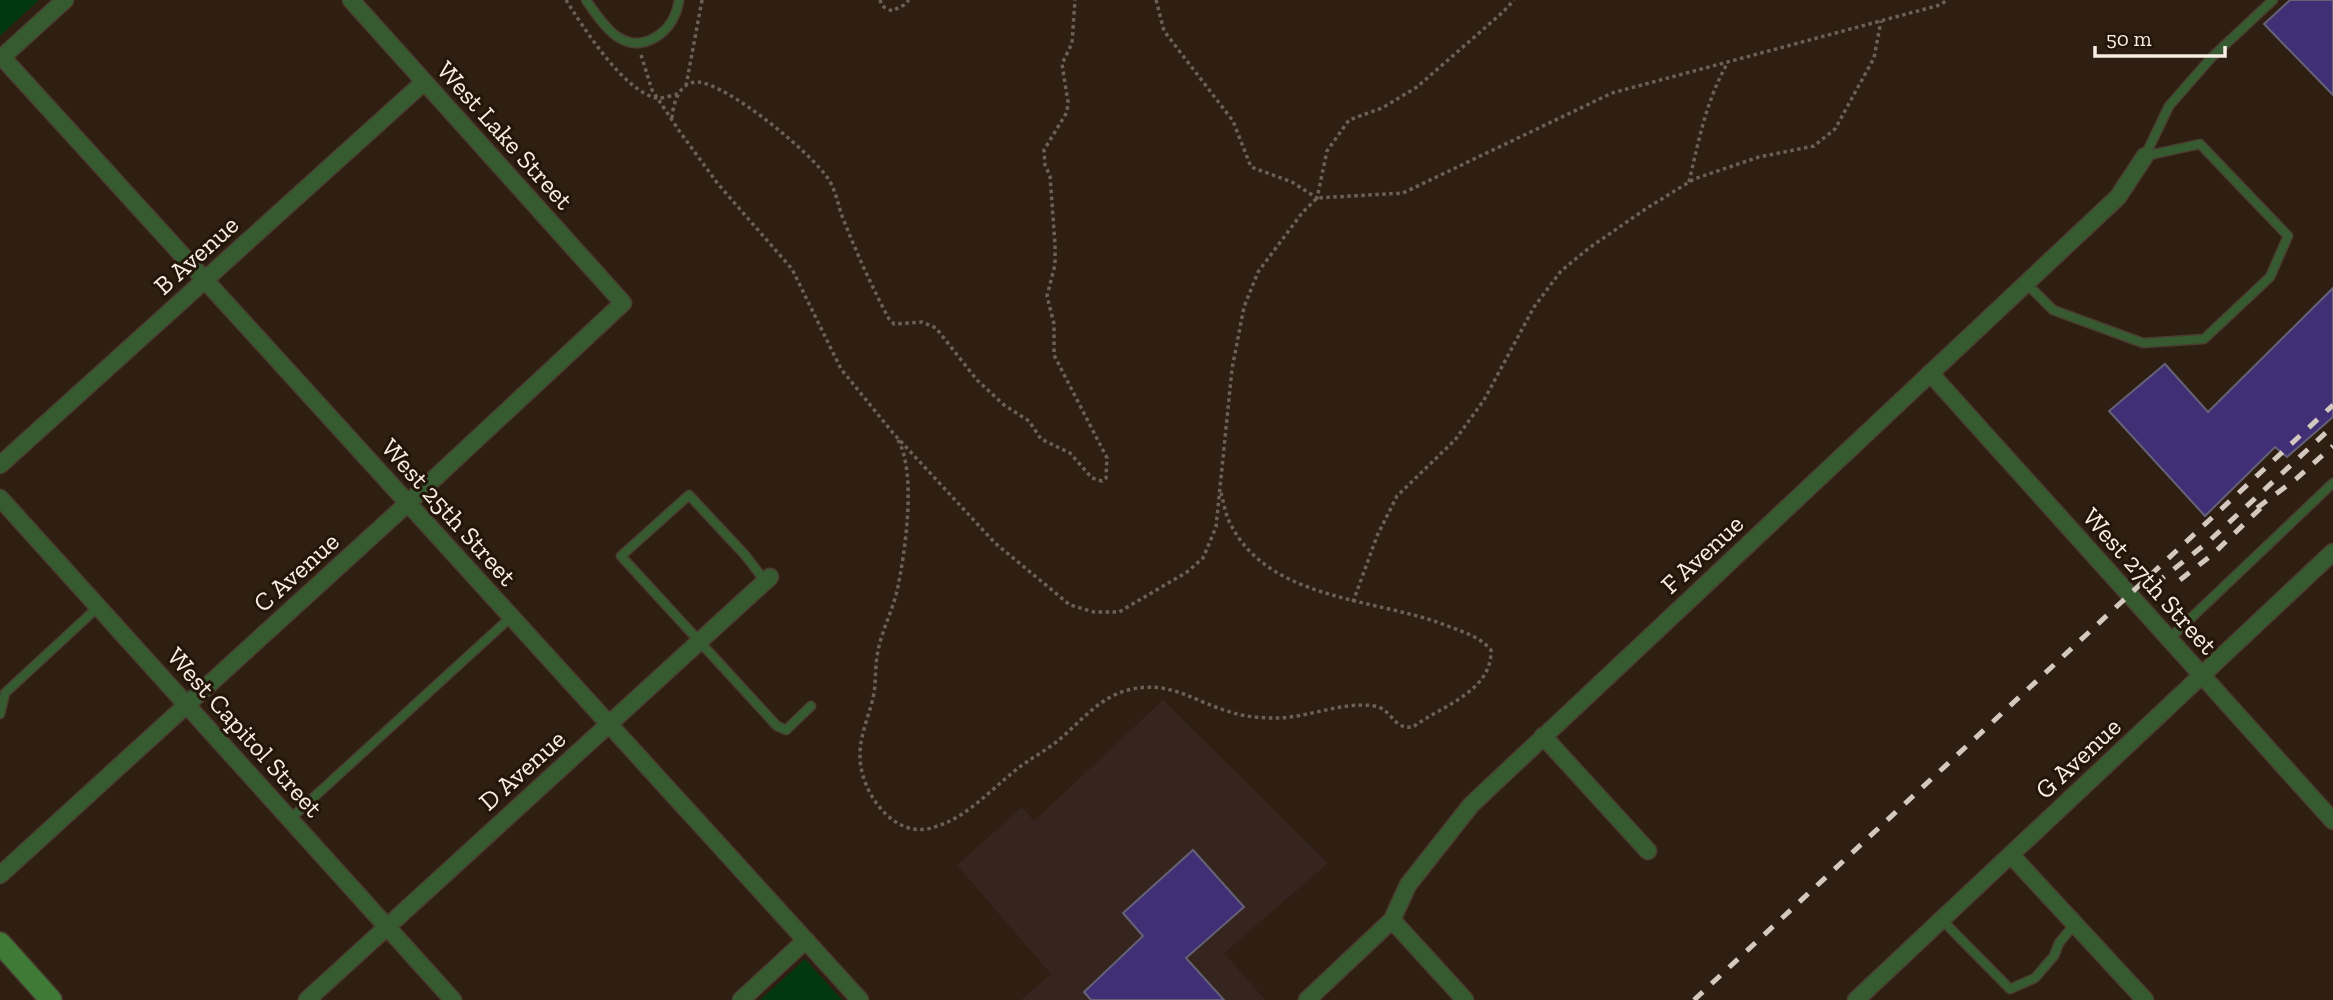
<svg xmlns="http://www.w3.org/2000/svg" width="2333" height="1000" viewBox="0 0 2333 1000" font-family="'Zilla Slab',serif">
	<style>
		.education { fill: #36251e }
		.green { fill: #02380e }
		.building { fill: #412f76; stroke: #656277; stroke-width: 2 }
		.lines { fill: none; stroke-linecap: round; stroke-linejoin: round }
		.lane-casing { stroke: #4a3c30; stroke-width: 11 }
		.street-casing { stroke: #4a3c30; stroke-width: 19 }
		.secondary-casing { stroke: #4a3c30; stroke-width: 24 }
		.path { stroke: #6d6054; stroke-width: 3.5; stroke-dasharray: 3.5 3.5; stroke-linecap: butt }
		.lane { stroke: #375b31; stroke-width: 8 }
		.street { stroke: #375b31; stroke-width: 16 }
		.secondary { stroke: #3f7b36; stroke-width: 21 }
		.rail { stroke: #d4c9bf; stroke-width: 5; stroke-dasharray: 12 12; stroke-linecap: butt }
		.labels { text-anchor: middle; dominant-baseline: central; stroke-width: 6; stroke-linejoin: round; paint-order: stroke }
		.street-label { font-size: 26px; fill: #f8eee5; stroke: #241509 }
	</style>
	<rect width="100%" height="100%" fill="#2e1f12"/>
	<path class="education" d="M1163 700 1328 863 1224 953 1265 1000H1021L1051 974 957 865 1022 807 1034 821Z"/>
	<path class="green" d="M0 0H39L0 36Z
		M805 959 842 1000H760Z"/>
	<path class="building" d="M2290 0H2333V95L2264 24Z
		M2333 288V417L2287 457 2275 447 2205 516 2109 411 2165 364 2208 412Z
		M1193 850 1244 907 1186 958 1224 1000H1091L1084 992 1143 936 1123 913Z"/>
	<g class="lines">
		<defs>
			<path id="lane" d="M586 0C603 24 623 57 656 37 669 29 677 15 679 0
				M2145 156 2169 106 2211 58 2273 0
				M2027 284 2053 310 2143 343 2204 339 2270 277 2288 236 2200 144 2145 156
				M765 581 745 555 689 495 621 556 777 726 786 730 811 706
				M2169 639 2333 483
				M0 714 5 693 98 607
				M290 819 511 617
				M1942 920 2010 989 2035 978 2054 956 2059 943 2075 924"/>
			<path id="street" d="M2 57 860 1000
				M0 59 65 0
				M1930 373 2333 821
				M0 465 424 82
				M0 498 453 1000
				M1543 736 1648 851
				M2011 855 2145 1000
				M0 875 408 503 623 303 351 0
				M1392 920 1465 1000
				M307 1000 770 577
				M741 1000 806 940
				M1307 1000 1392 920 1408 885 1471 805 2118 197 2145 156
				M1856 1000 2333 552"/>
			<path id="secondary" d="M0 943 51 1000"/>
		</defs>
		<use href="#lane" class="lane-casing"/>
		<use href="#street" class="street-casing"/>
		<use href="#secondary" class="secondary-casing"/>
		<path class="path" d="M566 0C583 27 624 92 657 98 663 99 672 95 678 94
			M880 0 882 6 892 11 904 5 909 0
			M1156 0 1164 31 1233 121 1251 167 1292 182 1317 198 1327 151 1349 120 1382 108 1417 87 1503 12 1514 0
			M641 55 652 90 680 132 718 184 792 269 841 369 893 433 995 543 1070 605 1094 612H1119L1187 572 1203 558 1216 527 1232 369 1244 307 1258 272 1302 213 1317 198 1403 193 1612 93 1940 5 1947 0
			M686 86 702 0
			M672 118C673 104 679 82 697 82 727 83 813 154 829 180 837 193 838 207 844 221 857 254 872 287 889 319L894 324 922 322 936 328 977 380 1004 405 1029 421 1041 439 1070 453 1092 478 1102 481 1106 478 1107 458 1054 355V324L1047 296 1055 265V244L1050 176 1045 165 1044 150 1067 112 1068 102 1062 64 1072 43 1075 0
			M1689 182C1699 139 1706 101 1728 62
			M898 440C917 473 905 554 897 591 892 612 882 630 878 651 875 665 876 679 874 693 870 715 860 733 860 755 859 789 892 839 931 828 966 819 989 791 1017 769 1031 758 1047 750 1060 739 1081 721 1100 697 1128 690 1171 679 1195 703 1234 713 1246 717 1263 718 1275 718 1309 718 1341 701 1375 706 1392 709 1393 730 1413 727 1441 706 1492 692 1491 650 1479 636 1463 632 1445 625 1376 598 1268 601 1230 523 1225 514 1224 503 1221 493
			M1353 602 1377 536 1397 496 1455 440 1484 400 1534 307 1561 271 1589 248 1647 208 1694 179 1759 157 1814 146 1835 129 1874 58 1881 21"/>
		<use href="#lane" class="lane"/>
		<use href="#street" class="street"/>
		<use href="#secondary" class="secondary"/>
		<path class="rail" d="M2257 508 2296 479 2333 446
			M2180 580 2213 554 2266 503
			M2155 584 2208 542 2333 426
			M1694 1000 2333 405"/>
	</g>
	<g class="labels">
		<g class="street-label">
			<text transform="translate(505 135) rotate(48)">West Lake Street</text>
			<text transform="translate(196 255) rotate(-42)">B Avenue</text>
			<text transform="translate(449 512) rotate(48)">West 25th Street</text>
			<text transform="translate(1702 554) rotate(-43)">F Avenue</text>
			<text transform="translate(296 572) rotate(-42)">C Avenue</text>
			<text transform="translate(2150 581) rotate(48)">West 27th Street</text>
			<text transform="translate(245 732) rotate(48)">West Capitol Street</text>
			<text transform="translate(2078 758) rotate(-43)">G Avenue</text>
			<text transform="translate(522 770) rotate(-42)">D Avenue</text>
		</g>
	</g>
	<path d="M2095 46v10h130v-10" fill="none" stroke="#f8eee5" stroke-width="3.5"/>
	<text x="2106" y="46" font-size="21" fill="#f8eee5" stroke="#241509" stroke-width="5" paint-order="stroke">50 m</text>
</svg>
